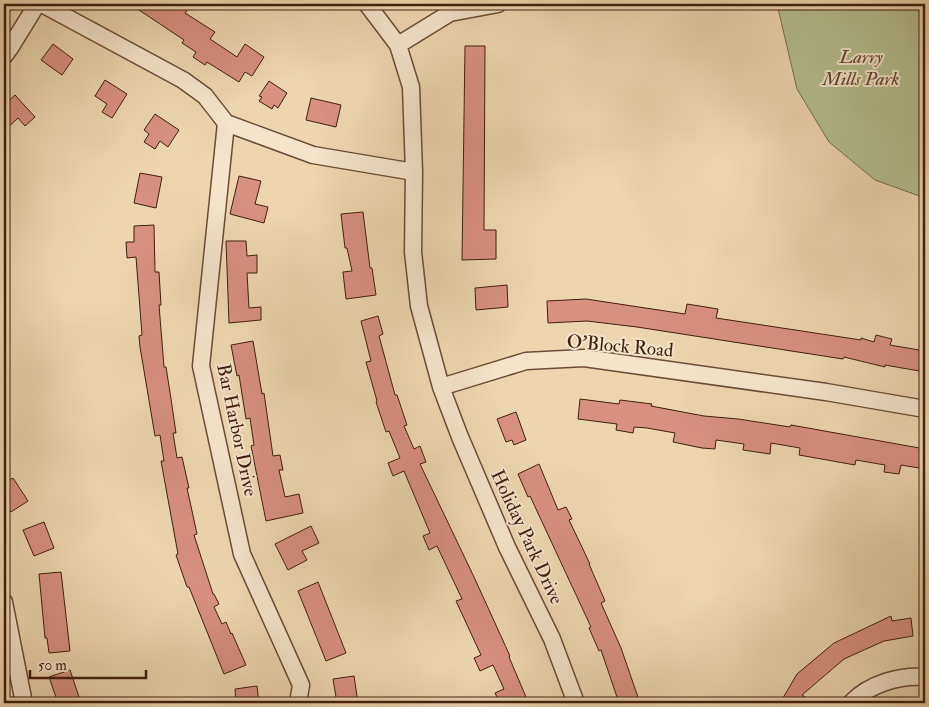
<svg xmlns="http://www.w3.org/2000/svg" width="929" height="707" viewBox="0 0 929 707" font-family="'IM FELL Double Pica',serif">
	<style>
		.green { fill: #b4be8d; stroke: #7a6e4e }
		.building { fill: #d8907f; stroke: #411e0e }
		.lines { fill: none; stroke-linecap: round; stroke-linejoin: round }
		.street-casing { stroke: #6c4c36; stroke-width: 19 }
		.street { stroke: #f3e4ca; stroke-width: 16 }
		.labels { text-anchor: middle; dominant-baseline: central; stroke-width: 4; stroke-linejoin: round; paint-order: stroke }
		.park-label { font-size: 19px; font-style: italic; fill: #5e462e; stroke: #f3e4ca }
		.street-label { font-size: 19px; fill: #411e0e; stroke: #f3e4ca }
	</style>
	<rect width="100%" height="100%" fill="#edd6ae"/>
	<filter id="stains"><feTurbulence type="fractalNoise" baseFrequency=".004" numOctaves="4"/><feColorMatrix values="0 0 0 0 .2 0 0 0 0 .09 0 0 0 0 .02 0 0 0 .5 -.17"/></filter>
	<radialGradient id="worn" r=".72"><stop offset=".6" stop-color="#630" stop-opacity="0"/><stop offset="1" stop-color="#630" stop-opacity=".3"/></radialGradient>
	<path class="green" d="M777 4H925V198L875 180 829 142 797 89Z"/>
	<path class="building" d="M130 4H192L185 13 215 32 210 39 237 57 245 44 264 57 252 76 245 72 239 82 207 62 205 65 193 57 196 52 182 43 184 40Z
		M53 44 73 59 62 75 41 60Z
		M465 46H485L484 230H496V259L462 260Z
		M105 80 127 94 112 118 102 112 107 104 95 96Z
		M269 81 287 93 278 108 274 105 272 109 259 101 262 97 259 96Z
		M15 95 35 117 25 126 18 118 4 131V105Z
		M311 98 341 105 336 127 306 120Z
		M155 114 179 130 168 147 160 141 155 149 144 142 149 134 144 130Z
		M140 173 162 177 156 208 134 203Z
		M239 176 261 181 255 204 268 207 264 223 230 214Z
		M363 212 370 268H372L376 295 346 299 343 272 352 271 347 248H345L341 214Z
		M154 225 155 272H159L161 305H159L164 367H166L171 399 176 433H173L177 458 182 457 189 488H187L197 534 194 535 213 594H214L219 604 214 607 222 624 226 622 231 634 232 633 246 665 224 674 189 587H187L176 555 178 554 161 461H164L160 435 155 436 140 347 139 336 142 335 136 257 127 258 126 242H134V226Z
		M226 241H246L247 256 257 255V273H247L249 308 261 307V320L229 323Z
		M507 285 508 307 476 310 475 288Z
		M586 299 685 314 687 304 718 309 716 318 861 340V338L874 342 876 335 892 339 890 345 925 351V372L885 365V367L844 357 843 359 637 327 587 321 548 323 547 301Z
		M378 316 383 334 379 336 395 395H397L407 425 404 426 414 449 420 446 426 462 420 464 474 577 510 656 509 657 526 697 510 703H500L495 693 504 689 493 665 480 671 474 658 481 655 456 601 462 599 437 546 429 550 423 536 430 533 404 471 393 476 388 463 400 458 389 431 386 432 376 402 377 401 366 362 371 361 361 321Z
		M253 341 262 394 264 393 273 456 280 455 283 470H279L285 497 299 494 303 513 266 521 251 446 254 445 250 418 246 419 239 375 237 376 231 345Z
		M580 399 619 404 620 400 652 404 651 406 704 416 738 419 790 427 791 425 925 449V469L901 465 899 474 884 472 885 465 856 460 855 465 799 455 800 448 771 443 770 454 743 450 744 444 716 440 715 449 702 448 673 442 675 433 647 428 634 427 633 433 616 430 617 424 578 419Z
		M516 412 526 440 514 445 512 440 506 442 497 419Z
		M539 464 558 510 566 507 572 519 569 520 590 564H589L605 601 601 603 621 648 640 703H619L601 650 599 651 589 628 591 627 530 496 528 497 518 474Z
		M13 478 28 501 11 512 4 502V483Z
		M44 522 54 548 34 556 23 530Z
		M311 526 319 543 302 551 307 560 288 570 275 544Z
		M61 572 70 651 49 653 47 638H45L39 574Z
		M318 582 346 653 326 661 298 591Z
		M891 616 892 621 911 618 913 636 884 641 844 659 802 695 815 703H780L797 674 834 643Z
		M70 670 79 697 58 703 49 677Z
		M354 676 358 703H337L333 679Z
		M257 686 259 703H236L235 689Z"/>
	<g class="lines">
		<defs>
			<path id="street" d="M42 4 183 80 205 96 226 123 313 155 414 172
				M367 4 398 45 411 87 414 172 413 252 419 306 441 387 526 361 584 358 826 392 925 409
				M398 45 450 13 498 4
				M4 56 10 48 37 4
				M226 123 201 366 242 554 301 685 298 703
				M441 387 460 437 507 547 552 639 576 703
				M4 602 24 703
				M851 703C869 684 899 675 925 677"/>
		</defs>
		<use href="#street" class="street-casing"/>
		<use href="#street" class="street"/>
	</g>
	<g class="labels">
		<g class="park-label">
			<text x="861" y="57">Larry<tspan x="861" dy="22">Mills Park</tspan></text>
		</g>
		<g class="street-label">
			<text transform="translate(620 346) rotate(5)">O'Block Road</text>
			<text transform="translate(237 430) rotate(78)">Bar Harbor Drive</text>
			<text transform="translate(527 537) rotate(65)">Holiday Park Drive</text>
		</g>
	</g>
	<rect width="929" height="707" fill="none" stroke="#edd6ae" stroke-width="20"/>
	<rect x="5" y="5" width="919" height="697" fill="none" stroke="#411e0e" stroke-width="2.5"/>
	<rect x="10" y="10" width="909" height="687" fill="none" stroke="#411e0e"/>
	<path d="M30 670v8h116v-8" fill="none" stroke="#411e0e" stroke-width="2.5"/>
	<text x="38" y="670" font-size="15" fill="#411e0e" stroke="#f3e4ca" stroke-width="4" paint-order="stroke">50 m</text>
	<rect width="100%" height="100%" filter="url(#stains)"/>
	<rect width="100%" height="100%" fill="url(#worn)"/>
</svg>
